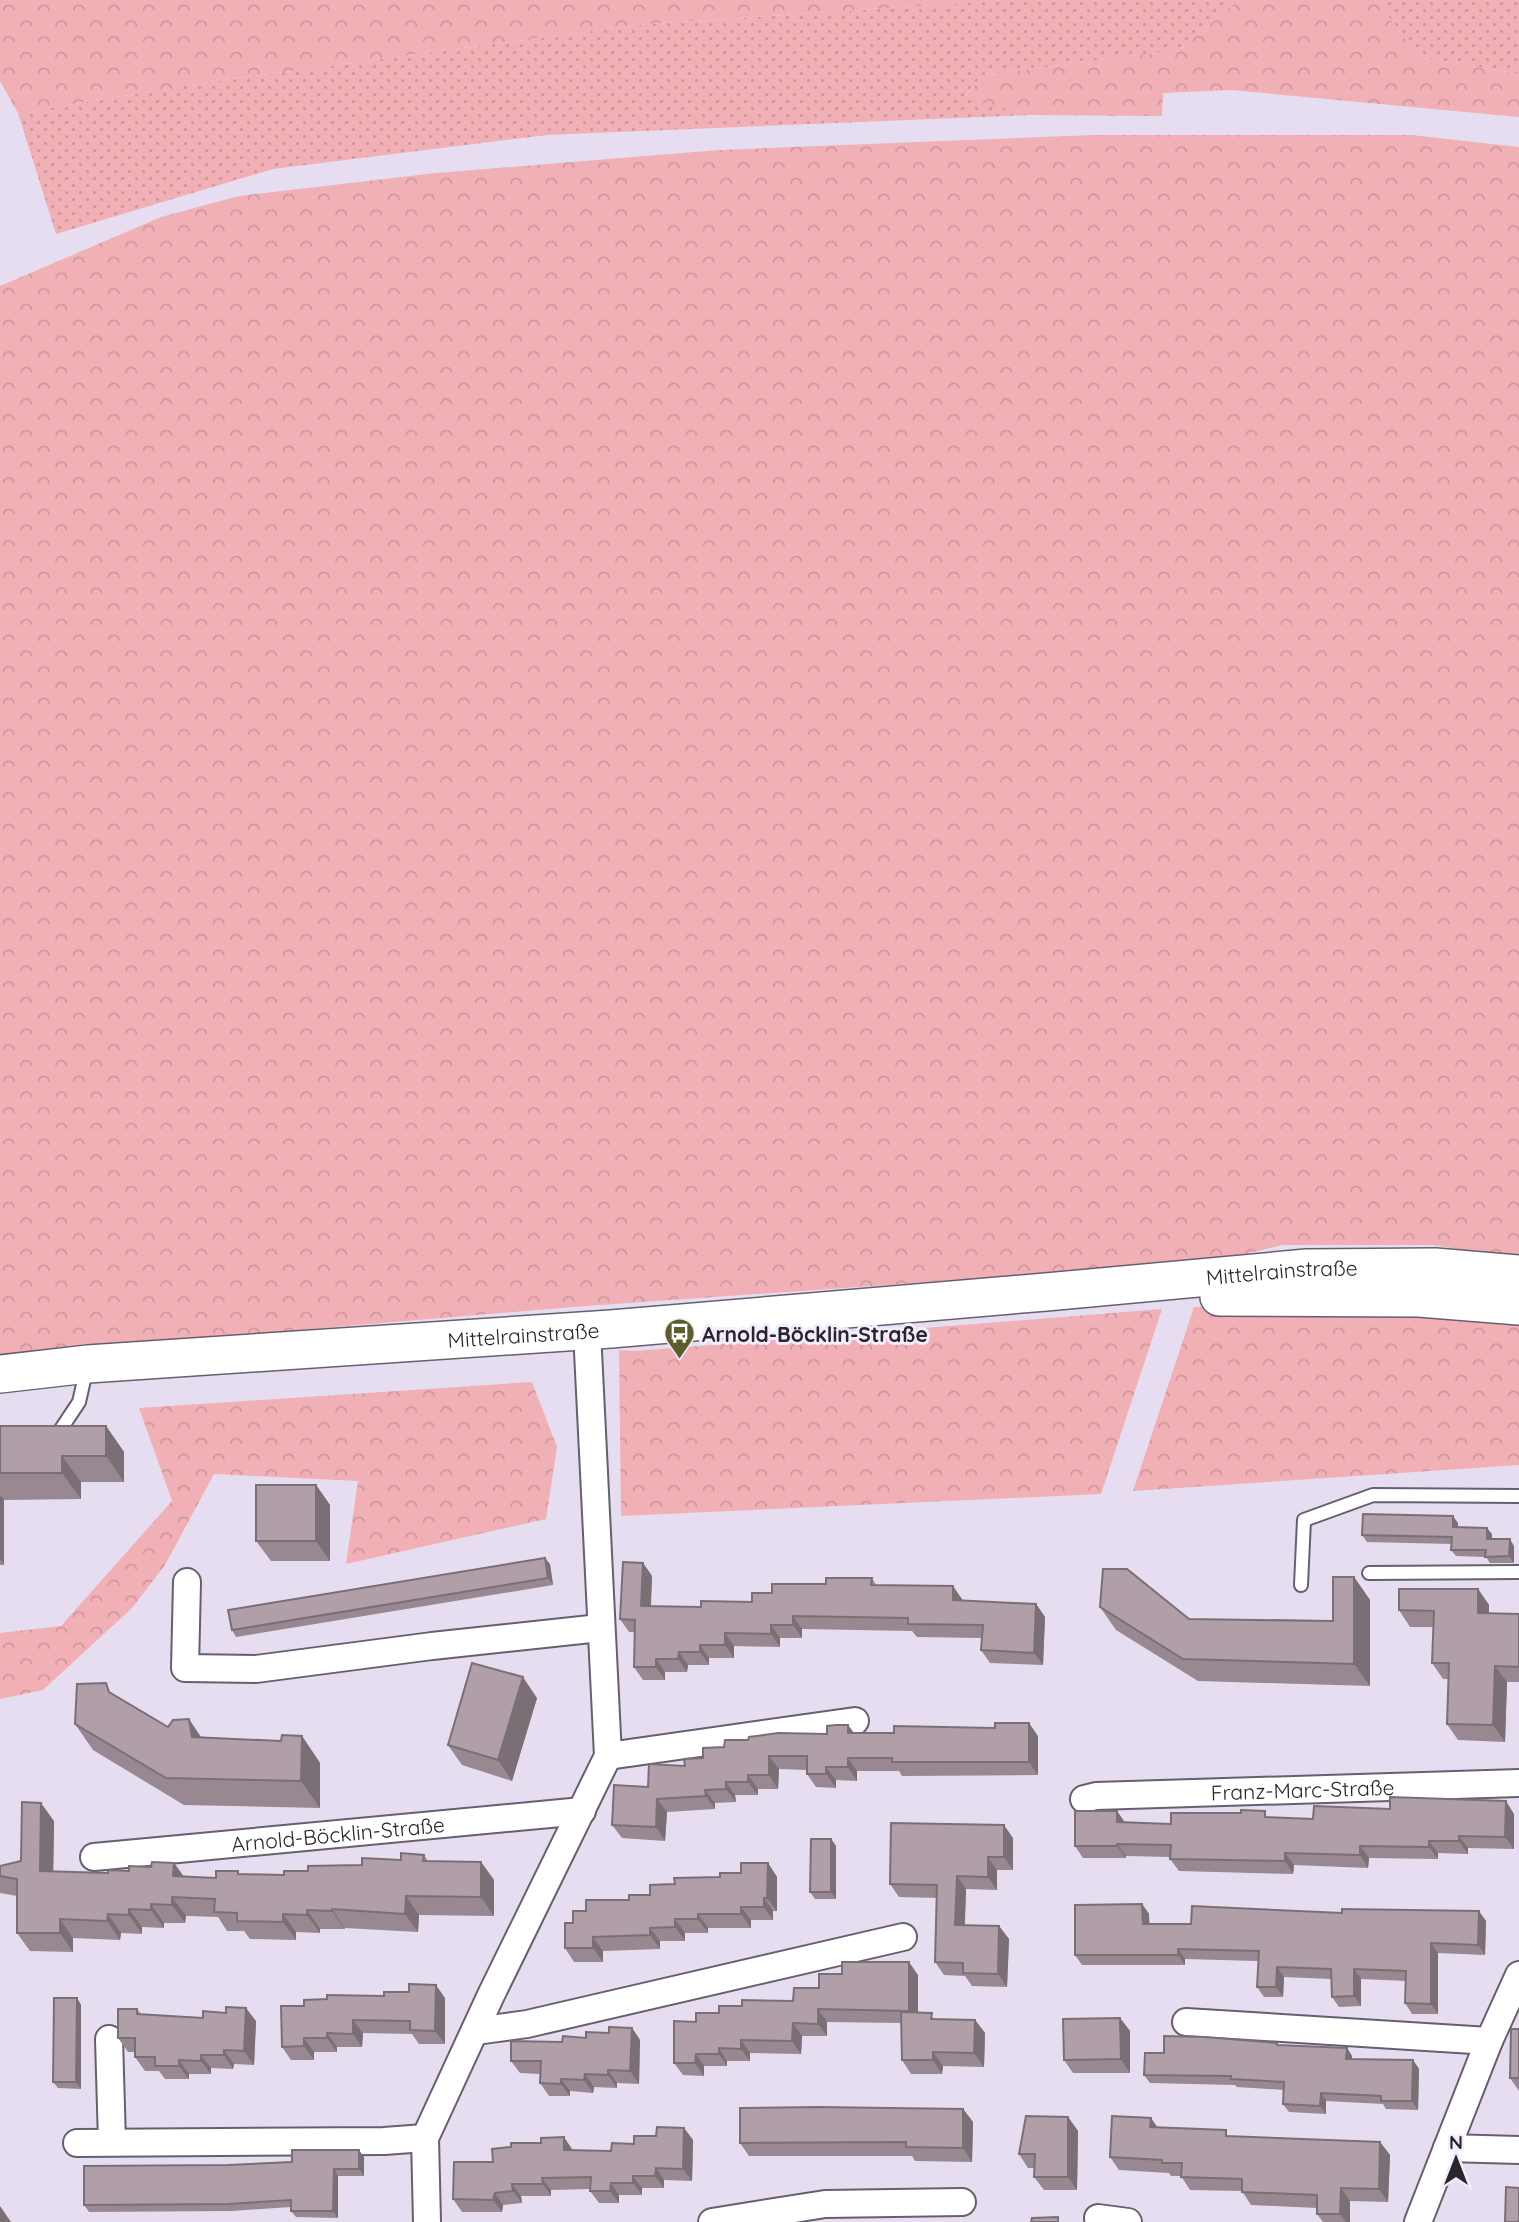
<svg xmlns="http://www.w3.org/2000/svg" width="1519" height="2222" viewBox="0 0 1519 2222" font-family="Quicksand,sans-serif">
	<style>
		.grass { fill: url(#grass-dots) }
		.forest { fill: url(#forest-crowns) }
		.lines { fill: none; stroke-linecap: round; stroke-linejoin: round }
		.lane-casing { stroke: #675f6f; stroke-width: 16 }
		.street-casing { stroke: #675f6f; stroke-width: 30 }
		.secondary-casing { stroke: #675f6f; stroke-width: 40 }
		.lane { stroke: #fff; stroke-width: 12 }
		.street { stroke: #fff; stroke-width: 26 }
		.secondary { stroke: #fff; stroke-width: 37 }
		.wall { fill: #978891 }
		.shaded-wall { fill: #7b6f76 }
		.building { fill: #b09ea9; stroke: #7b6f76; stroke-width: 2 }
		.labels { text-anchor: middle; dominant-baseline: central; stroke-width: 6; stroke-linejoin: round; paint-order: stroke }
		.street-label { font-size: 21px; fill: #28252b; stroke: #f4ebfd }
		.poi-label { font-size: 21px; font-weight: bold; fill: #28252b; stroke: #f4ebfd; text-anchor: start }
	</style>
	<defs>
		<pattern id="grass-dots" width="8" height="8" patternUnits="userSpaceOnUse" patternTransform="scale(1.75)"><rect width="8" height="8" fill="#f0b0b6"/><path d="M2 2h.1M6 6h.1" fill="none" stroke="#ce979d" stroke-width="1.8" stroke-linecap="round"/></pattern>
		<pattern id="forest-crowns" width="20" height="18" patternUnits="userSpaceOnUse" patternTransform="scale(1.75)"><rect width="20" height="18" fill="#f0b0b6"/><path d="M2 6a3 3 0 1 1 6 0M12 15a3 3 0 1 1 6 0" fill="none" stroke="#ce979d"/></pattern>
	</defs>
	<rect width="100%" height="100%" fill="#e6def0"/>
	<path class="grass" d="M1006 0H1239L1179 50 983 75 965 96 1029 115 547 135 273 169 56 234 18 113 209 82 636 25Z
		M1376 0H1519V74L1419 57Z"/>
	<path class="forest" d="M0 0H1006L636 25 209 82 18 113 0 81Z
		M1239 0H1376L1419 57 1519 74V117L1231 90 1163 93 1162 116 1029 115 965 97 983 75 1179 50Z
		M1094 135H1412L1519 147V1258L1432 1245H1282L1212 1262 586 1306 0 1355V286L161 217 239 196 436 173 719 150Z
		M1194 1307H1443L1519 1316V1465L1133 1491Z
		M1162 1309 1101 1494 621 1516 619 1350 636 1351Z
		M532 1382 557 1447 546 1519 346 1564 358 1481 214 1474 165 1565 132 1608 43 1690 0 1699V1633L61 1626 172 1501 139 1408Z"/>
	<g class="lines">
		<defs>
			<path id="lane" d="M52 1434 59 1432 79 1402 87 1367
				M1369 1573 1519 1572
				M1301 1585 1304 1520 1373 1495 1519 1496"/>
			<g id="street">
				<path d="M187 1582 185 1668 256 1669 432 1646 600 1628"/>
				<path d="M608 1756 855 1721"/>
				<path id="s1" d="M1084 1799 1096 1796 1519 1783"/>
				<path id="s2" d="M94 1857 582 1811"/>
				<path d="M1186 2022 1489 2041"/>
				<path d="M476 2031 527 2024 903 1937"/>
				<path d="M109 2039 112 2142"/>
				<path d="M77 2143 384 2141 425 2138"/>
				<path d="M1447 2148 1519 2150"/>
				<path d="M1098 2218 1128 2222"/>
				<path d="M427 2222 425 2138 491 1995 608 1756 587 1331"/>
				<path d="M712 2222 825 2204 962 2202"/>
				<path d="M1418 2222 1489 2041 1519 1975"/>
			</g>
			<g id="secondary">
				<path d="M1219 1297 1419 1298 1519 1306"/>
				<path id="s3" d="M0 1374 88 1364 611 1329 1046 1292 1307 1268 1435 1267 1519 1274"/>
			</g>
		</defs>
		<use href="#lane" class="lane-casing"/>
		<use href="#street" class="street-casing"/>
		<use href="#secondary" class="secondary-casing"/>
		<use href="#lane" class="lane"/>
		<use href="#street" class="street"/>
		<use href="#secondary" class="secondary"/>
	</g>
	<path class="wall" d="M0 1426H106L124 1452V1482H81V1499L4 1500V1565H0Z
		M316 1485 330 1505V1561H271L256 1541Z
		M1458 1523V1527L1492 1534V1539L1514 1546V1563H1490L1486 1557 1456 1556 1451 1550 1452 1544 1367 1542 1362 1535Z
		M643 1563 652 1576 651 1606 701 1607 752 1602 772 1593 826 1584 872 1578 876 1585 962 1599V1601L1036 1604 1045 1617 1043 1665 990 1663 981 1650 982 1638 917 1637 912 1631 802 1629V1638H780V1647L734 1646V1658H709V1665H688L687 1672H665V1680H643L634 1667 635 1632H629L620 1619Z
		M550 1564 553 1585 236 1637 232 1630Z
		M1354 1577 1370 1600V1686L1198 1681 1116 1630 1100 1607 1189 1619 1333 1621Z
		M1478 1589 1489 1605V1613L1519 1614V1682H1507L1505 1742 1458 1740 1447 1724 1449 1679H1443L1432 1663 1433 1627H1410L1399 1610Z
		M115 1695 168 1727 201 1737 281 1741 302 1736 320 1763V1808L184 1805 93 1750 75 1724Z
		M537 1698 512 1781 462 1765 448 1745Z
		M854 1733 1038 1736V1775L902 1776 899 1771H857V1781L836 1780V1788L816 1787 807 1774V1770L779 1769 778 1789H758V1795H735L736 1802 715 1803V1809L667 1812 665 1841 622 1838 612 1825 648 1787 685 1766 703 1758 724 1747 748 1740 827 1734Z
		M1117 1811 1125 1823 1171 1824 1269 1817 1313 1819 1514 1814V1849L1468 1848V1854L1438 1853V1859L1369 1858 1368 1868 1294 1865 1293 1874 1179 1871 1170 1859V1857L1126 1856V1858H1083L1075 1846Z
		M54 1821 53 1872 108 1873 129 1871 174 1863 184 1877 216 1878 240 1874 284 1875 401 1860 424 1855 428 1861 481 1862 494 1880V1916L419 1915 418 1932 345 1928V1929H320V1933L296 1932V1940L250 1939 244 1931H227L218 1917 186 1916 185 1923H164V1928L142 1927V1934L121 1933 120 1940 73 1938V1952L30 1951 17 1933V1896L0 1893V1866L21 1861Z
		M1013 1838V1870H997V1890L966 1889 965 1925 999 1926 1009 1939 1007 1987 972 1986 965 1976 944 1975 935 1962 937 1898 899 1897 890 1884Z
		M831 1839 836 1846V1899H815L810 1892Z
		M768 1863 777 1877V1911H773V1920H751V1928H708V1933H685V1941H660V1949L603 1951V1962H574L565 1948 573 1923 586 1911 650 1895 675 1884 720 1877 741 1873Z
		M1142 1904 1149 1914V1924L1486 1921 1485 1955 1438 1953V2014H1412L1405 2003 1406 1981 1361 1979V2006L1339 2007 1332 1997 1331 1979 1284 1977 1283 1997H1264L1257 1987 1258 1961 1185 1959V1965H1082L1075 1955Z
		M918 1975V2012L936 2019 975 2020 985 2033 984 2067 943 2066 942 2074H911L902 2060 901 2023 827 2022V2036H802L801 2054 750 2053V2061H727V2066H704V2076L683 2075 674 2063 696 2022 719 2013 742 2006 793 2001 819 1988Z
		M77 1998 81 2005V2089L58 2088 53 2082Z
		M445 1998V2044H419L412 2034 363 2033 362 2047H337V2052H314V2060H291L282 2047 304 2006Z
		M137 2009 141 2014 256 2021 254 2065 234 2064 233 2069 211 2068V2074H189V2079H165L159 2071H145L135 2057V2052H128L118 2038Z
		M1120 2018 1130 2031V2073H1073L1064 2060Z
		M632 2028 640 2040 639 2084 617 2083V2088L594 2087 593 2093 570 2091V2096H549L540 2083V2074L520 2073 511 2061 562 2042Z
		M1519 2029V2091L1510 2078Z
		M1277 2043 1279 2045 1347 2048 1352 2056V2059L1413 2060 1419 2069 1418 2110 1386 2109 1383 2104 1326 2101V2114L1289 2112 1283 2104 1284 2090 1237 2087 1235 2085 1150 2083 1144 2075 1164 2053Z
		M963 2109 973 2122 972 2162 915 2161 912 2156H749L740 2143Z
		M1068 2117 1078 2131 1077 2190H1044L1034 2177 1035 2168H1028L1019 2154Z
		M684 2128 693 2140 692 2181 664 2180V2188H642V2195H619V2203H599L590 2191V2189L551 2190V2196H521L522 2203 503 2205 502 2212H462L453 2199 493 2162 572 2149V2150L611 2151Z
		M1157 2128 1231 2136 1380 2142 1390 2155 1388 2202 1350 2201V2222H1323L1317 2214V2208L1251 2205 1242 2191 1190 2190 1181 2176H1171L1169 2173 1119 2170 1110 2157Z
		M364 2157V2176H338V2218L296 2217 291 2211V2207L232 2211 89 2212 84 2205 228 2165Z"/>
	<path class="shaded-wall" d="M106 1426 124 1452V1482L106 1456Z
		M62 1456 81 1482V1499L62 1473Z
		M316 1485 330 1505V1561L316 1541Z
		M0 1495 4 1500V1565L0 1559Z
		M1453 1516 1458 1523V1534L1453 1527Z
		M1487 1528 1492 1534 1491 1546 1487 1539Z
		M1510 1539 1514 1546V1563L1509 1556Z
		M545 1558 550 1564 553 1585 548 1578Z
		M643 1563 652 1576 650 1619 641 1606Z
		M1354 1577 1370 1600V1686L1354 1664Z
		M953 1586 962 1599V1613L953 1600Z
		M1478 1589 1489 1605V1629L1478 1613Z
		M1036 1604 1045 1617 1043 1665 1034 1653Z
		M793 1616 802 1629V1638L793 1625Z
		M771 1625 780 1638V1647L771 1634Z
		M725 1633 734 1646V1658L725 1645Z
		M700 1645 709 1658V1665L700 1652Z
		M679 1652 688 1665 687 1672 678 1659Z
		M656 1659 665 1672V1680L656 1667Z
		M1495 1666 1507 1682 1505 1742 1493 1725Z
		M523 1677 537 1698 512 1781 498 1760Z
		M189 1719 207 1746 192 1737Z
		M1029 1723 1038 1736V1775L1029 1762Z
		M848 1725 858 1738 848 1733Z
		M302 1736 320 1763V1808L301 1781Z
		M769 1756 779 1769 778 1789 769 1775Z
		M848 1758 857 1771V1781L848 1767Z
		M826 1767 836 1780V1788L826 1774Z
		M748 1775 758 1789V1795L748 1782Z
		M726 1782 735 1795 736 1802 726 1789Z
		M705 1790 715 1803V1809L706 1796Z
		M657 1799 667 1812 665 1841 656 1827Z
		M1506 1801 1514 1814V1849L1505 1837Z
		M41 1803 54 1821 53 1890 40 1871Z
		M1117 1811 1126 1824 1117 1822Z
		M1004 1825 1013 1838V1870L1004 1857Z
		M1459 1836 1468 1848V1854L1459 1841Z
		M831 1839 836 1846V1899L831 1892Z
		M1429 1841 1438 1853V1859L1429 1847Z
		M1117 1844 1126 1856V1858L1117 1846Z
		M1360 1846 1369 1858 1368 1868 1360 1855Z
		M1285 1853 1294 1865 1293 1874 1285 1861Z
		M988 1857 997 1870V1890L988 1877Z
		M481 1862 494 1880V1916L481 1897Z
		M174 1863 187 1881 173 1876Z
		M768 1863 777 1877V1911L767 1898Z
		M957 1876 966 1889 964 1938 955 1925Z
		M406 1896 419 1915 418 1932 405 1914Z
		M172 1897 186 1916 185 1923 172 1905Z
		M764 1898 773 1911V1920L764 1907Z
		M151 1904 164 1923V1928L151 1910Z
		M1142 1904 1149 1914 1150 1934 1143 1924Z
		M741 1907 751 1920V1928L741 1914Z
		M129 1909 142 1927V1934L129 1915Z
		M332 1909 345 1928V1929L332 1911Z
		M307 1910 320 1929V1933L307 1915Z
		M1479 1911 1486 1921 1485 1955 1478 1945Z
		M108 1914 121 1933 120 1940 107 1921Z
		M283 1914 296 1932V1940L283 1922Z
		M698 1914 708 1928V1933L698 1919Z
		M60 1919 73 1938V1952L60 1933Z
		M675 1919 685 1933V1941L675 1927Z
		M999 1926 1009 1939 1007 1987 998 1974Z
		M650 1928 660 1941V1949L650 1935Z
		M593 1937 603 1951V1962L593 1948Z
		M1431 1943 1438 1953V2014L1431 2004Z
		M1178 1949 1185 1959V1965L1178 1955Z
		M909 1962 918 1975V2024L909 2011Z
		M1277 1967 1284 1977 1283 1997 1276 1987Z
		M1354 1969 1361 1979V2006L1354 1996Z
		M436 1985 445 1998V2044L435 2031Z
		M77 1998 81 2005V2089L76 2082Z
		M246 2008 256 2021 254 2065 244 2051Z
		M818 2009 827 2022V2036L818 2024Z
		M1120 2018 1130 2031V2073L1121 2059Z
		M353 2020 363 2033 362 2047 353 2034Z
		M975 2020 985 2033 984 2067 974 2053Z
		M793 2023 802 2036 801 2054 792 2041Z
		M632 2028 640 2040 639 2084 630 2071Z
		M327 2033 337 2047V2052L327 2038Z
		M304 2038 314 2052V2060L304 2046Z
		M741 2040 750 2053V2061L741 2049Z
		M719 2048 727 2061V2066L719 2054Z
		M1347 2048 1352 2056V2067L1346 2059Z
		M224 2050 234 2064 233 2069 224 2055Z
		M933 2052 943 2066 942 2074 933 2060Z
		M696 2054 704 2066V2076L695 2063Z
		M201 2055 211 2068V2074L201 2061Z
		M179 2060 189 2074V2079L179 2066Z
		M1413 2060 1419 2069 1418 2110 1412 2101Z
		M608 2070 617 2083V2088L608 2075Z
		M585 2074 594 2087 593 2093 584 2080Z
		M561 2079 570 2091V2096L561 2084Z
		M1321 2093 1326 2101V2114L1320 2106Z
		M963 2109 973 2122 972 2162 963 2148Z
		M1068 2117 1078 2131 1077 2190 1068 2177Z
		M1151 2118 1160 2131 1150 2127Z
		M684 2128 693 2140 692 2181 683 2169Z
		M564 2137 572 2149V2162L564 2150Z
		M1380 2142 1390 2155 1388 2202 1379 2189Z
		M359 2150 364 2157V2176L359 2169Z
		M656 2168 664 2180V2188L655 2176Z
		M334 2169 338 2176V2218L333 2211Z
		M633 2176 642 2188V2195L633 2183Z
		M542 2178 551 2190V2196L543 2184Z
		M611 2183 619 2195V2203L610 2191Z
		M512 2184 521 2196 522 2203 513 2191Z
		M1341 2188 1350 2201V2222H1346L1340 2214Z
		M495 2193 503 2205 502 2212 493 2200Z
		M0 2206 11 2222H0Z"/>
	<path class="building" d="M0 1426H106V1456H62V1473H0Z
		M256 1485H316V1541H256Z
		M1363 1514 1453 1516V1527L1487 1528V1539H1510L1509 1556 1485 1557 1486 1550H1451L1452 1537 1362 1535Z
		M545 1558 548 1578 232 1630 228 1610Z
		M623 1562 643 1563 641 1606 701 1607V1601L752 1602V1593H772V1584H826V1578H872L871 1585 953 1586V1600L1036 1604 1034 1653 981 1650 983 1625 908 1624V1618L793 1616V1625H771V1634L725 1633V1645H700V1652H679L678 1659H656V1667H634L635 1620 620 1619Z
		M1103 1569H1127L1189 1619 1333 1621V1577H1354V1664L1183 1659 1100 1607Z
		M1399 1589H1478V1613L1519 1614V1667L1495 1666 1493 1725 1447 1724 1449 1663H1432L1434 1611 1399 1610Z
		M472 1663 523 1677 498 1760 448 1745Z
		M106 1683 109 1692 168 1727 173 1720 189 1719 192 1737 281 1741 282 1735 302 1736 301 1781 166 1778 75 1724 77 1684Z
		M995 1723H1029V1762H892V1758H848V1767H826V1774H807V1756H769V1775H748V1782H726V1789L705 1790 706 1796 657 1799 656 1827 612 1825 614 1785 648 1787 649 1764 685 1766 684 1759 703 1758V1748L724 1747 725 1740H748L749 1737 778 1733 827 1734V1726L836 1725H848V1733H894V1726L995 1728Z
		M1390 1797 1506 1801 1505 1837 1459 1836V1841H1429V1847L1360 1846V1855L1285 1853V1861L1170 1859 1171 1845 1117 1844V1846H1075V1811H1117V1822L1171 1824V1813H1241V1810L1265 1811V1817L1313 1819 1314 1806 1390 1809Z
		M22 1802 41 1803 40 1871 108 1873V1870L129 1871V1866L151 1867 152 1862 174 1863 173 1876 216 1878V1871H238V1874L284 1875V1871H308V1866L362 1865V1858L401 1860V1853L424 1855 423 1861 481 1862V1897L406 1896 405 1914 332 1909V1911L307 1910V1915L283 1914V1922L237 1921V1913L214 1912 215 1899 172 1897V1905L151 1904V1910L129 1909V1915L108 1914 107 1921 60 1919V1933H17V1879L0 1876V1866L21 1861Z
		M891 1823 1004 1825V1857H988V1877L957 1876 955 1925 999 1926 998 1974 963 1973V1963L935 1962 937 1885 890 1884Z
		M811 1839H831V1892H810Z
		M741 1863H768L767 1898H764V1907H741V1914H698V1919H675V1927L650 1928V1935L593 1937V1948H565V1923H573V1911H586V1900H629V1895H650V1885L675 1884 674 1878 720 1877V1873H741Z
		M1142 1904 1143 1924H1191L1192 1906 1342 1913V1909L1479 1911 1478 1945 1431 1943V2004L1405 2003 1406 1971 1354 1969V1996L1332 1997 1331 1969 1277 1967 1276 1987H1257L1259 1951 1178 1949V1955H1075V1905Z
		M842 1962H909V2011L818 2009V2024L793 2023 792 2041 741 2040V2049L719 2048V2054H696L695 2063H674V2021L696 2022V2013H719V2006H742V2000L793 2001 794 1988H819V1974H842Z
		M409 1984 436 1985 435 2031 410 2030V2021L353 2020V2034L327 2033V2038H304V2046L282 2047 281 2006H304V2000L327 1999V1995L384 1996V1992H409Z
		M54 1998H77L76 2082H53Z
		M226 2007 246 2008 244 2051 224 2050V2055H201V2061L179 2060V2066H155V2057H135V2038H118V2009H137V2014L203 2018V2011L226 2013Z
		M901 2012 932 2013 931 2019 975 2020 974 2053 933 2052V2060H902Z
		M1120 2018 1121 2059 1064 2060 1063 2019Z
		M609 2027 632 2028 630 2071 608 2070V2075L585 2074 584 2080 561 2079V2084L540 2083 541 2061H511V2041L562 2042 563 2036 586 2038V2032L609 2033Z
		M1511 2029H1519V2078H1510Z
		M1164 2036 1204 2037 1277 2043V2045L1347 2048 1346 2059 1413 2060 1412 2101H1381V2096L1321 2093 1320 2106 1283 2104 1284 2082 1231 2079V2076L1144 2075 1145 2053H1164Z
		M818 2107 963 2109V2148L906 2147V2142L740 2143V2108Z
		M1026 2116 1068 2117V2177H1034L1035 2154H1019Z
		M1112 2116 1151 2118 1150 2127 1226 2130V2136L1380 2142 1379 2189 1341 2188 1340 2214H1317V2195L1242 2192V2179L1181 2177 1182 2163H1162V2160L1110 2157Z
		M657 2127 684 2128 683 2169 656 2168 655 2176H633V2183H611L610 2191H590L591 2177 542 2178 543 2184H512L513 2191 495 2193 493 2200 453 2199 454 2162H493L492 2149 511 2147V2143H541V2138L564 2137V2150L611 2151 612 2143 634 2144V2136H656Z
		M292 2150H359V2169H334L333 2211H291V2200L228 2204 84 2205V2166L228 2165 292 2162Z
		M1506 2187 1519 2188V2222H1505Z
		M1058 2217V2222H1031L1032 2218Z"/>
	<defs>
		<symbol id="bus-pin" viewBox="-11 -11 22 30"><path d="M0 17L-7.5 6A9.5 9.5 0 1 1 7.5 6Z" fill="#5b5e2c" stroke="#f4ebfd"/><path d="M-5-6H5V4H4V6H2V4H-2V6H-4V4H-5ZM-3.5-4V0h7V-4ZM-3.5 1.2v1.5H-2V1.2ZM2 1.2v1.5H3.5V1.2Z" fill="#fff"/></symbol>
	</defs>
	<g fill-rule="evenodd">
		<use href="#bus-pin" x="662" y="1316" width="35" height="47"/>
	</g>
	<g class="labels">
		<g class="street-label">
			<text stroke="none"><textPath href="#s3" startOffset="1286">Mittelrainstraße</textPath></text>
			<text stroke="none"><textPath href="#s3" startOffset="525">Mittelrainstraße</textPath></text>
			<text stroke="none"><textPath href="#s1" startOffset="219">Franz-Marc-Straße</textPath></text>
			<text stroke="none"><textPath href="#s2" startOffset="245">Arnold-Böcklin-Straße</textPath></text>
		</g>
		<g class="poi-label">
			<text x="702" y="1334">Arnold-Böcklin-Straße</text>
		</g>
	</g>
	<g transform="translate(1456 2159)" stroke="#f4ebfd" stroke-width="5" paint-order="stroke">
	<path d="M0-5L12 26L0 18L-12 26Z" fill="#28252b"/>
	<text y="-10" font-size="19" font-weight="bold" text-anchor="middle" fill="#28252b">N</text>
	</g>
</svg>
